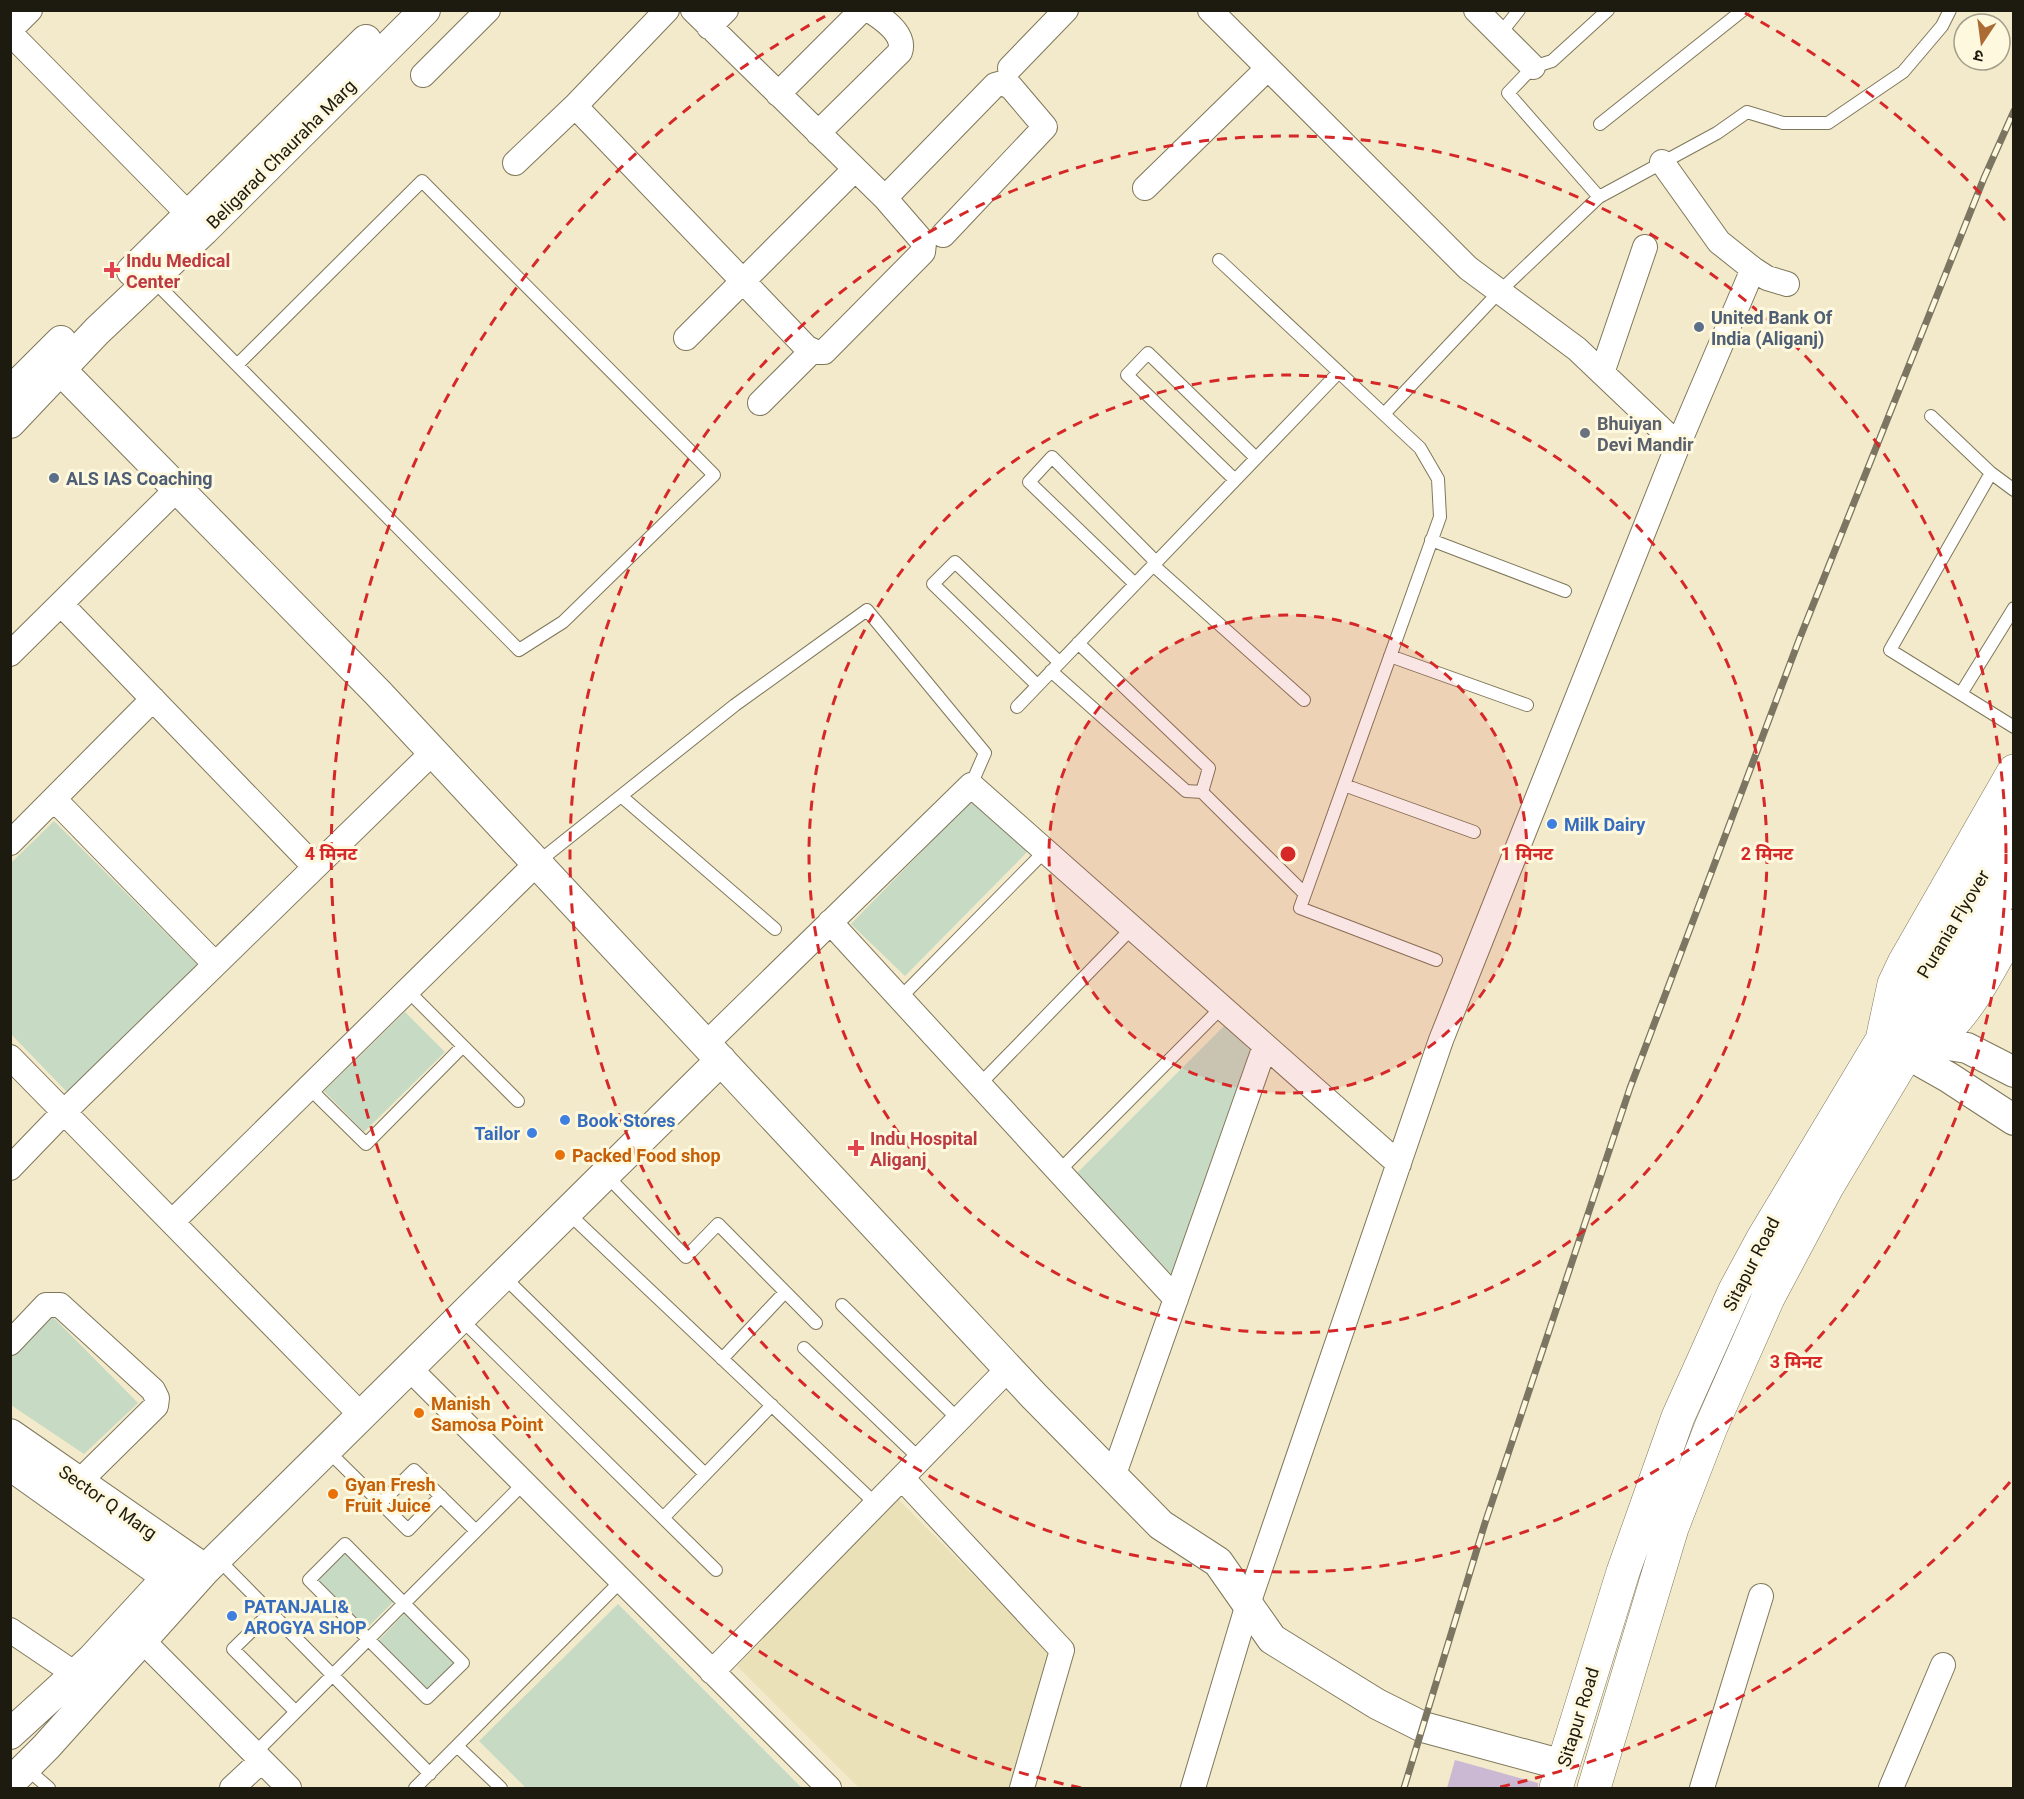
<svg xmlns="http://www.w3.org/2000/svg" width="2024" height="1799" viewBox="0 0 2024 1799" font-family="Roboto,'Noto Sans Devanagari',sans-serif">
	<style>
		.built { fill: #eae1b9 }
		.green { fill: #c6dac4 }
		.building { fill: #cbb9d4 }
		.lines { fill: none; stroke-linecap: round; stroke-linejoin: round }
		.service-casing { stroke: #7f775a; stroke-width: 14 }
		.minor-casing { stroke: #7f775a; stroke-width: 26 }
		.tertiary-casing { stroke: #7f775a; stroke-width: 32 }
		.secondary-casing { stroke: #7f775a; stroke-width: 34 }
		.primary-casing { stroke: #7f775a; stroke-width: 34 }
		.service { stroke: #fff; stroke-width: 12 }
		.minor { stroke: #fff; stroke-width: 24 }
		.tertiary { stroke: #fff; stroke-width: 30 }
		.secondary { stroke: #fff; stroke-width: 33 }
		.primary { stroke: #fff; stroke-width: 33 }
		.rail-casing { stroke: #7b7561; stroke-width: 7 }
		.rail { stroke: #fef8de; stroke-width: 4.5; stroke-dasharray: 14; stroke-linecap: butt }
		.ring { fill: none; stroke: #d62828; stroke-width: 3; stroke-dasharray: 10 8 }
		.health-dot { fill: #e0444e; stroke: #fef8de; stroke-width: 2 }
		.service-dot { fill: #5c6f8a; stroke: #fef8de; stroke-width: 2 }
		.worship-dot { fill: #6b7280; stroke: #fef8de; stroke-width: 2 }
		.shop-dot { fill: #3f7fe0; stroke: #fef8de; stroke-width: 2 }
		.food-dot { fill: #e8710a; stroke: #fef8de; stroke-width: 2 }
		.labels { text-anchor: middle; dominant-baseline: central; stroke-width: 6; stroke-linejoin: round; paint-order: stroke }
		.street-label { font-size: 18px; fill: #1d1a0f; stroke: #fef8de }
		.health-label { font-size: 18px; font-weight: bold; fill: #be3a42; stroke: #fef8de; text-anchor: start }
		.service-label { font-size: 18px; font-weight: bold; fill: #4e5e75; stroke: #fef8de; text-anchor: start }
		.worship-label { font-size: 18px; font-weight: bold; fill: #5b616d; stroke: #fef8de; text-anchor: start }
		.shop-label { font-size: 18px; font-weight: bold; fill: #366cbe; stroke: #fef8de; text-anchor: start }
		.food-label { font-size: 18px; font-weight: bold; fill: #c56008; stroke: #fef8de; text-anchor: start }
		.centre { fill: #d62828; stroke: #fef8de; stroke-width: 3 }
		.ring-label { font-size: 18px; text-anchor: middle; font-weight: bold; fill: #d62828; stroke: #fef8de; stroke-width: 6; stroke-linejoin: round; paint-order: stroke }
	</style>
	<rect width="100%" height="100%" fill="#f2eaca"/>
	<path class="built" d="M898 1499 1050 1653 1009 1788H859L737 1666Z"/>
	<path class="green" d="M974 798 1028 851 905 976 851 924Z
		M54 821 197 964 67 1092 11 1034V863Z
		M405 1012 445 1052 364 1132 324 1091Z
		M1224 1026 1250 1050 1171 1274 1077 1173Z
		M49 1313 138 1403 84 1454 11 1405 10 1353Z
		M345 1551 395 1600 366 1629 316 1580Z
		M618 1604 802 1788H526L479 1741Z
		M405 1613 455 1663 427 1691 377 1642Z"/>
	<path class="building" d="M1455 1760 1538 1783V1788H1447Z"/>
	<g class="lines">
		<defs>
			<path id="service" d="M1500 34 1519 10
				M1600 124 1743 10
				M422 181 714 475 563 622 519 650 237 365Z
				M1599 197 1508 93 1533 67 1552 61 1608 10
				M1219 260 1420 448 1438 479 1440 517 1300 908 1436 960
				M152 279 237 365
				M1384 414 1500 291 1599 197 1717 133 1747 112 1783 123H1828L1903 72 1942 26 1950 10
				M1931 416 1991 473 2014 490
				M1991 473 1890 650 2014 727
				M1235 480 1127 375 1148 353 1256 458
				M1431 540 1565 591
				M1153 565 1304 700
				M1135 584 1029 482 1052 457 1156 562
				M1078 643 1209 768 1202 792
				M1390 656 1527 705
				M1051 671 1186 791 1202 792 1305 894
				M1037 685 933 584 955 562 1059 662
				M1962 692 2014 608
				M1017 707 1339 372
				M1344 785 1474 832
				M621 796 775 929
				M538 862 735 705 867 610 985 753 971 785
				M407 990 518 1101
				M900 998 1045 851
				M979 1085 1132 928
				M308 1087 366 1144 463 1046
				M1059 1171 1222 1007
				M606 1175 686 1257 718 1224 816 1323
				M567 1212 876 1504
				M503 1276 705 1474
				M842 1305 959 1420
				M460 1318 716 1570
				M804 1348 920 1459
				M722 1359 785 1292
				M327 1450 408 1530 441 1496
				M381 1503 414 1470 476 1531
				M663 1518 772 1405
				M345 1544 463 1663 427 1698 309 1580Z
				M218 1559 430 1774
				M271 1612 233 1649 296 1712
				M457 1746 501 1788
				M254 1754 524 1483
				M26 1768 49 1788
				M415 1788 621 1581"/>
			<path id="minor" d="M667 10 575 106 807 348 816 352H824L923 252 924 243 885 198 693 10
				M1210 10 1468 268 1577 349 1678 445
				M1476 10 1533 67
				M709 27 726 10
				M10 30 30 10
				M10 33 200 226
				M1010 68 1066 10
				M423 75 488 10
				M778 94 862 10
				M818 133 900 52C906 35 884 19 869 10
				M515 163 575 106
				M1145 188 1268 68
				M885 198 995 85 1002 83 1011 87 1045 127 943 235
				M1753 269 1767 278 1787 284
				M686 338 855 169
				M1602 373 1645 247
				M760 403 812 351
				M61 604 315 867
				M10 654 177 489
				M54 799 215 964
				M10 843 153 699
				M830 922 1176 1299
				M706 1044 971 785 1399 1164
				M10 1057 361 1415
				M10 1168 64 1112 433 752
				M172 1222 537 863
				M10 1343 46 1305H60L153 1390 157 1398 156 1406 79 1482
				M409 1368 829 1788
				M1113 1477 1265 1046
				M902 1478 1062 1650 1022 1788
				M129 1627 289 1788
				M10 1630 90 1684
				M712 1672 1008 1369
				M232 1788 261 1761
				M1193 1788 1248 1604 1441 1040 1678 445 1753 269 1719 242 1662 162
				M1702 1788 1761 1596
				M1891 1788 1943 1665"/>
			<path id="tertiary" d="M132 271 366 40
				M47 356 378 693 1034 1396 1161 1525 1218 1562 1272 1639 1377 1704 1423 1727 1563 1765
				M10 392 61 341
				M10 423 97 331 204 230 425 10
				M1910 1035 1931 1042 1967 1048 2014 1072
				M1886 1042 1948 1077 2014 1120
				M10 1434 203 1568
				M10 1465 184 1589
				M10 1734 92 1659 186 1557
				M10 1783 46 1747 205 1570 721 1060"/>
			<path id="secondary" d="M1888 1022 1904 1004 2014 823
				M1916 1038 2014 872"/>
			<path id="primary" d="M1556 1788 1623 1572 1678 1417 1735 1290 1762 1240 1882 1040 1894 984 1904 963 2014 771
				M1594 1788 1672 1528 1711 1427 1768 1298 1827 1187 1916 1038C1927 1036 1938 1034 1947 1028 1971 1009 1997 954 2014 926"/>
		</defs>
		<use href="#service" class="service-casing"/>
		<use href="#minor" class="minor-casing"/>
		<use href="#tertiary" class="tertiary-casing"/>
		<use href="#secondary" class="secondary-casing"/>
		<use href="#primary" class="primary-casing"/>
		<use href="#service" class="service"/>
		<use href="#minor" class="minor"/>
		<use href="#tertiary" class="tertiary"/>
		<use href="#secondary" class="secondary"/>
		<use href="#primary" class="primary"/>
		<defs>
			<path id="rail" d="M1404 1788 1485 1523 1630 1088 1799 640 1984 178 2014 111"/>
		</defs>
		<use href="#rail" class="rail-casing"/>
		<use href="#rail" class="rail"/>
	</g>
	<circle cx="1288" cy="854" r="239" fill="#d62828" fill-opacity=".12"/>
	<g class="ring">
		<circle cx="1288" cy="854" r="239"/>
		<circle cx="1288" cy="854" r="479"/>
		<circle cx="1288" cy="854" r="718"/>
		<path d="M2010 1482A957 957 0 0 1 1495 1788M1081 1788A957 957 0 0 1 831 13M1745 13A957 957 0 0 1 2010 226"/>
	</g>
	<g class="health-dot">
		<path d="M109 261h6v6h6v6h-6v6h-6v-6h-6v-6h6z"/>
		<path d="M853 1139h6v6h6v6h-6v6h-6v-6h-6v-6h6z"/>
	</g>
	<g class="service-dot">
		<circle cx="1699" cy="327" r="6"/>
		<circle cx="54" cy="478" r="6"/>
	</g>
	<circle class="worship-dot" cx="1585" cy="433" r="6"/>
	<g class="shop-dot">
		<circle cx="1552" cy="824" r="6"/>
		<circle cx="565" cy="1120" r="6"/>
		<circle cx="532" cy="1133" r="6"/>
		<circle cx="232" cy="1616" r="6"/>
	</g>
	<g class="food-dot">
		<circle cx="560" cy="1155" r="6"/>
		<circle cx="419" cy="1413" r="6"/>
		<circle cx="333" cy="1494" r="6"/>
	</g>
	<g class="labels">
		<g class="street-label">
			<text transform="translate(281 154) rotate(-45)">Beligarad Chauraha Marg</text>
			<text transform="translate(1953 924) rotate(-59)">Purania Flyover</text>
			<text transform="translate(1751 1264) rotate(-63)">Sitapur Road</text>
			<text transform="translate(108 1502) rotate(35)">Sector Q Marg</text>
			<text transform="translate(1578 1717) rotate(-73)">Sitapur Road</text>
		</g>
		<g class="health-label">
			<text x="126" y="260">Indu Medical<tspan x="126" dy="21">Center</tspan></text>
			<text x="870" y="1138">Indu Hospital<tspan x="870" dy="21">Aliganj</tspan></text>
		</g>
		<g class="service-label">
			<text x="1711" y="317">United Bank Of<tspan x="1711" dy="21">India (Aliganj)</tspan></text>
			<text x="66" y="478">ALS IAS Coaching</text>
		</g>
		<g class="worship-label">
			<text x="1597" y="423">Bhuiyan<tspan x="1597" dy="21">Devi Mandir</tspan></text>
		</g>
		<g class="shop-label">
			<text x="1564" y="824">Milk Dairy</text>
			<text x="577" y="1120">Book Stores</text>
			<text x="520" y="1133" text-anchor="end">Tailor</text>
			<text x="244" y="1606">PATANJALI&amp;<tspan x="244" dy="21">AROGYA SHOP</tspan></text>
		</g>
		<g class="food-label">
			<text x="572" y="1155">Packed Food shop</text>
			<text x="431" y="1403">Manish<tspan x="431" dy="21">Samosa Point</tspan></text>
			<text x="345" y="1484">Gyan Fresh<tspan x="345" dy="21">Fruit Juice</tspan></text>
		</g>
	</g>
	<circle cx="1288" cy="854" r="9" class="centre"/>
	<g class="ring-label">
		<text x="1527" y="860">1 मिनट</text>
		<text x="1767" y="860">2 मिनट</text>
		<text x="331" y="860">4 मिनट</text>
		<text x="1796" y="1368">3 मिनट</text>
	</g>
	<rect width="2024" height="1799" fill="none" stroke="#1d1a0f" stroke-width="24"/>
	<g transform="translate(1982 42) rotate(193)"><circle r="28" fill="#fef8de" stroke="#a49f8b" stroke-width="1.5"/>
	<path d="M0-4.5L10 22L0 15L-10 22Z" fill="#ab6b33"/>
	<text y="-9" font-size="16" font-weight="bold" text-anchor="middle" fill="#1d1a0f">उ</text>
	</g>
</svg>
